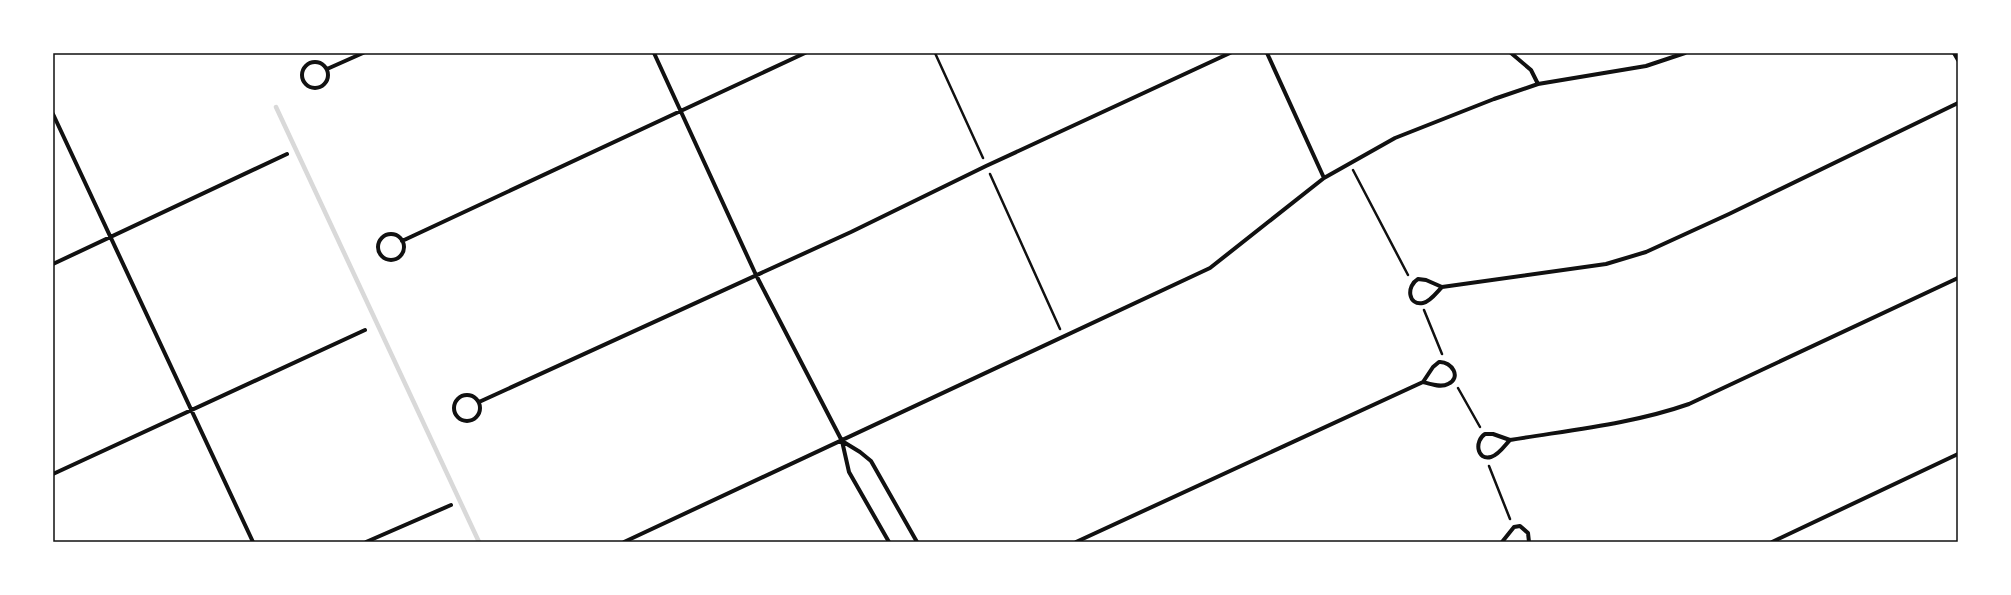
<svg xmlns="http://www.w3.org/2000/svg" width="2011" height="595" viewBox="0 0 2011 595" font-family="Cabin,sans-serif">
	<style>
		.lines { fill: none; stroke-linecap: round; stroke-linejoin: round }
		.stream { stroke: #d9d9d9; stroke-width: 4.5 }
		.path { stroke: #111; stroke-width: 2.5 }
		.minor { stroke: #111; stroke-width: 4 }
		.neatline { fill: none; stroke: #111; stroke-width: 1.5 }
	</style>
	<rect width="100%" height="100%" fill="#fff"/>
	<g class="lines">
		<path class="stream" d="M276 107 479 542"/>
		<path class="path" d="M935 53 983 158
			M1353 170 1408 275
			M990 174 1060 329
			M1424 310 1442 354
			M1458 388 1480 427
			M1489 466 1510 519"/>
		<path class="minor" d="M654 53 756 275 842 441 849 472 889 542
			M1267 53 1324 178
			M1511 53 1531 70 1538 84
			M1954 53 1958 60
			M302 75a13 13 0 1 1 26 0a13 13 0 1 1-26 0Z
			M327 69 363 53
			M53 114 253 542
			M378 247a13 13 0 1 1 26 0a13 13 0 1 1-26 0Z
			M402 241 805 53
			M53 264 287 154
			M1418 279 1426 280 1442 287C1437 292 1430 302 1423 303 1408 306 1406 286 1418 279Z
			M1442 287 1606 264 1646 252 1729 214 1958 103
			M1439 362C1452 361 1462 378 1448 384 1441 388 1430 384 1423 382L1433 367Z
			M454 408a13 13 0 1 1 26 0a13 13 0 1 1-26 0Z
			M479 402 851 232 986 166 1230 53
			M1485 434H1493L1510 440C1505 445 1499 455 1491 457 1477 461 1474 441 1485 434Z
			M1510 440C1570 430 1632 424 1689 404L1958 278
			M842 441 860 452 871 461 917 542
			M53 474 365 330
			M366 542 451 505
			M624 542 1210 268 1324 178 1395 138 1494 99 1538 84 1646 66 1685 53
			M1076 542 1423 382
			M1502 542 1514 527 1520 526 1528 533 1529 542
			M1772 542 1958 454"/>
	</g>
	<rect width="2011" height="595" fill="none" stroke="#ffffff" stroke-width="108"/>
	<rect x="54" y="54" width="1903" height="487" class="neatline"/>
</svg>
